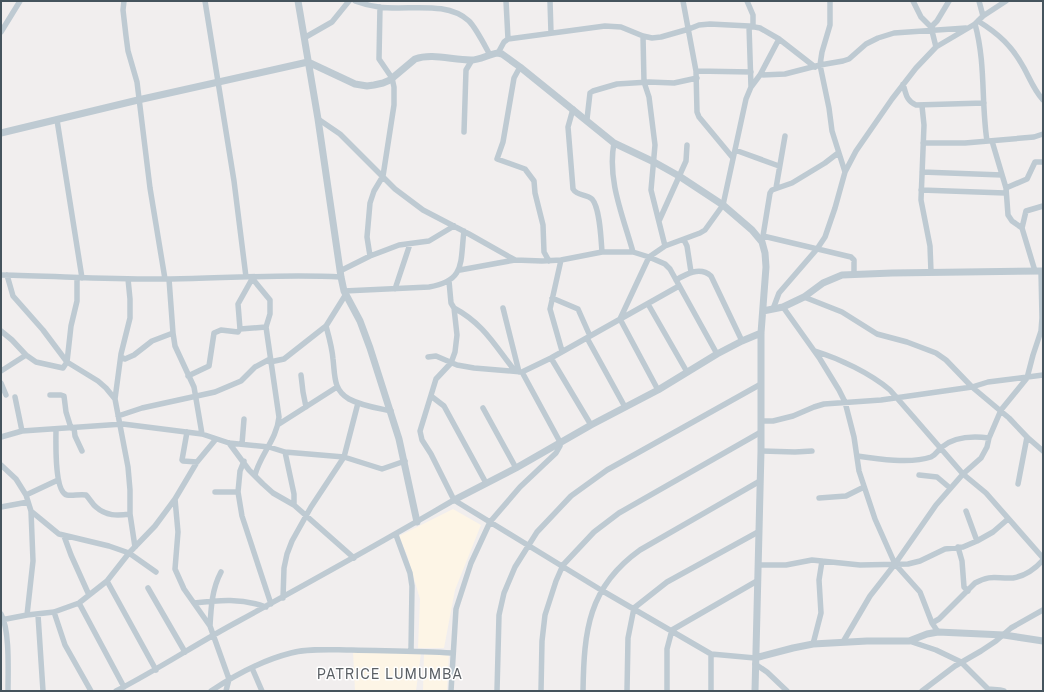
<svg xmlns="http://www.w3.org/2000/svg" width="1044" height="692" viewBox="0 0 1044 692" font-family="'Public Sans',sans-serif">
	<style>
		.commercial { fill: #fdf5e6 }
		.lines { fill: none; stroke-linecap: round; stroke-linejoin: round }
		.minor { stroke: #becad2; stroke-width: 5.5 }
		.tertiary { stroke: #becad2; stroke-width: 7 }
		.labels { text-anchor: middle; dominant-baseline: central; stroke-width: 3; stroke-linejoin: round; paint-order: stroke }
		.neighbourhood-label { font-size: 14px; letter-spacing: 1px; fill: #5a5f64; stroke: #fff }
	</style>
	<rect width="100%" height="100%" fill="#f1eeee"/>
	<path class="commercial" d="M453 509 481 525 455 590 444 648H418L420 599 407 555 399 536Z
		M353 652 421 653 416 691H355Z
		M424 653 449 654 447 691H423Z"/>
	<g class="lines">
		<path class="minor" d="M124 1 123 10 126 36 128 51 137 82 150 188 165 279
			M205 1 234 181 246 277
			M355 1C363 4 371 6 379 7 408 11 446 0 469 21 476 28 485 46 490 55
			M506 1 508 39
			M550 1 551 33
			M683 1 696 71 697 112 699 117 733 158
			M747 1 753 15V27
			M830 1V25L822 52 820 65 829 108 832 131 845 172
			M913 1 921 17 931 27 936 47
			M979 1 983 16
			M978 21C999 34 1012 46 1024 68 1030 79 1034 90 1043 100
			M975 24C986 64 981 102 987 141
			M749 26 751 87
			M931 27 937 21 949 1
			M1 32 20 1
			M643 36 644 82 649 97 655 145 651 190 665 246
			M304 38 332 22 349 1
			M498 53 504 42 508 39 605 26 621 27 643 36 652 38 661 37 689 29 699 25 710 24 749 26 760 28 779 39 815 67
			M520 67 514 78 503 142 497 159 525 169 534 181 535 193 543 225 544 252 549 261
			M696 71 751 72
			M760 75 785 74 820 65 843 61 849 59 866 44 878 38 894 33 966 28
			M903 84C906 93 906 101 916 105L984 103
			M922 106 924 125 921 200 930 246 931 272
			M573 109 568 127 573 189C577 196 586 194 592 199 600 208 601 239 602 252
			M318 119 340 134 395 189 423 210 469 234 515 260
			M587 119 590 93 593 91 617 84 649 82 674 83 697 78
			M57 120 82 278
			M464 132 466 70 472 60
			M992 141 1006 188 1008 215 1012 221 1022 228 1035 271
			M614 143C607 180 623 216 633 252
			M923 143H965L1034 137 1043 134
			M735 150 779 166
			M922 172 1002 175
			M776 188 785 136
			M1006 188 1027 179 1035 162H1043
			M921 190 1005 193
			M659 221 686 161 687 145
			M1022 228 1026 211 1043 206
			M763 236 851 257 854 260V274
			M760 238 763 236 770 193 772 190 792 183 825 163 838 153
			M684 240 687 246 691 272
			M370 256 367 237 370 203 374 191 383 176 394 105V87L392 78 379 59 380 7
			M561 260 550 309 562 351
			M460 270 515 260 542 261 561 260 602 252H633L649 257 665 264 670 269 717 354
			M340 271 370 256 399 245 429 241 454 226
			M1 275C58 276 114 280 171 279 228 278 284 274 341 277
			M7 275 13 296 43 330 67 362 98 381 106 388 115 399
			M251 277 270 300V314L266 327 279 417C277 439 260 455 255 475
			M128 279 130 299V318L121 354 115 399 128 467 130 490V514L135 547
			M169 279 173 333 175 346 194 387 202 434
			M676 280C686 274 700 266 711 276L742 341
			M449 281 451 303 454 308 457 335 455 352 451 363 436 379 420 431 422 440 431 454 454 500 601 590 711 654 755 658
			M395 289 410 244
			M344 291 429 287C466 281 460 262 464 231
			M346 294 326 326C329 337 332 347 333 359 335 375 333 390 349 399 362 406 377 408 391 411
			M804 297 842 312 877 334 907 342 936 353 946 360 972 387 1009 418 1027 437 1043 451
			M552 298 578 309 590 336
			M648 304 687 372
			M783 307 820 359 839 390 845 402 854 437 859 471 875 519 895 564 920 592 932 623 938 632
			M454 308C484 324 495 346 515 371
			M503 308 519 372
			M773 309 779 293 817 249 825 237 835 208 845 172 856 151 892 99 916 68 936 47 975 24 983 16 1006 1
			M240 329 238 304 252 279
			M1 331 12 340 26 355 36 362 63 368 67 362 71 326 77 301V278
			M587 338 625 407
			M815 351C840 359 870 373 890 390L963 474 986 493 1043 558
			M121 357 125 359 134 355 152 341 173 333
			M428 357 436 356 457 365 474 368 522 372 551 358 679 286
			M551 358 591 425
			M270 362 284 359 326 326
			M1 371 26 355
			M301 375 303 392 306 407
			M188 376 209 366 214 333 221 330 238 332 240 329 266 327
			M1 383 6 395
			M658 390 620 319 649 257 665 246 700 233 705 230 723 205 746 99 751 87 760 75 779 39
			M50 395H61L64 396 66 412 71 428
			M431 396 444 406 486 483
			M15 397 22 431
			M483 408 516 468
			M118 416 142 408 215 392 241 381 255 367 270 359
			M761 421H773L793 416 814 407 824 404 881 400 972 387 988 382 1004 380 1043 375
			M279 424 337 387
			M74 428 75 436 82 451
			M56 429C56 440 54 492 67 495 72 496 80 494 86 495 90 499 92 504 96 507 106 516 117 516 130 514
			M187 432 182 460 183 461 197 462
			M1 437 22 431 123 424 202 434 229 443 269 447 285 452 344 457 382 469 405 461
			M229 443 249 470 263 484 273 493 294 505 354 558
			M242 444 244 419
			M761 451 795 452 812 451
			M285 452 294 494V505
			M857 456C877 459 911 464 931 457 936 455 937 451 942 447 955 436 973 436 989 438
			M244 461 240 471 238 492 242 516 271 604
			M1 465 16 479 26 495 31 511 33 561 27 615
			M919 475 937 477 950 488
			M1018 484 1027 437
			M215 492H238
			M26 495 58 480
			M819 498 846 496 864 487
			M175 499 178 532 175 569 184 589 210 626 229 679 226 691
			M1 507 28 502
			M31 511 59 534 109 546 129 553 156 572
			M966 511 977 541
			M396 535 410 573 412 586 411 651
			M64 536 71 555 89 595
			M958 547 962 561 964 587 968 591
			M758 565H786L812 560 860 565 908 564 920 561 945 549 963 547 977 541 993 532 1008 519
			M107 581 156 670
			M148 588 185 652
			M283 598 284 568 287 554 292 541 311 507 344 457 358 403
			M79 603 124 687
			M194 603C219 600 242 598 266 607
			M54 612 65 645 91 691
			M1 614C10 630 8 671 8 691
			M38 615 43 691
			M1 620 27 615 54 612 79 603 107 581 129 553 155 526 175 499 197 462 216 439
			M932 623 939 619 975 583C991 574 997 579 1013 578 1025 576 1035 569 1043 560
			M210 626C211 607 212 589 221 572
			M909 641 936 650 961 662 990 691
			M843 642 870 596 895 564 936 505 963 474 981 458 987 447 989 438 1001 410 1027 378 1033 355 1041 331 1042 318 1041 271
			M813 644 821 613 819 580 822 561
			M755 664 767 672 787 691
			M252 668 262 691
			M988 689 1000 690 1004 691
			M116 691C157 670 196 644 237 622 310 582 382 542 454 500
			M211 691C235 675 263 660 291 653 310 648 332 650 352 650 385 651 419 651 452 653
			M451 691 456 609 471 563 490 522 520 487 556 453 560 446V442L522 372
			M497 691 499 615 504 593 515 567 537 532 571 496 607 470 761 384
			M541 691 542 641 545 615 556 581 563 565 594 532 619 513 761 432
			M583 691C584 631 588 587 640 550L760 481
			M627 691 628 638 634 608 667 582 758 532
			M667 691V649L672 630 757 581
			M711 691V654
			M922 691 955 666 981 651 996 641 1011 628 1043 610"/>
		<path class="tertiary" d="M298 1 318 119 341 277 344 291 360 321 370 348 399 439 417 522
			M1 133 138 100 308 62 355 84 367 86 374 85 383 83 390 80 415 59C432 53 452 60 471 60 480 60 489 54 498 53L502 54 520 67 614 143 654 162 679 176 723 205 752 230 762 242 765 253 766 267 761 333V451L755 691
			M763 311 783 307 804 297 823 283 842 275 892 273 1043 271
			M454 500 516 468 591 425 658 390 717 354 742 341 761 333
			M755 658 793 648 813 644 867 641H909L927 634 938 632 1004 635 1043 641"/>
	</g>
	<g class="labels">
		<g class="neighbourhood-label">
			<text x="390" y="674">PATRICE LUMUMBA</text>
		</g>
	</g>
	<rect width="1044" height="692" fill="none" stroke="#45545d" stroke-width="4"/>
</svg>
